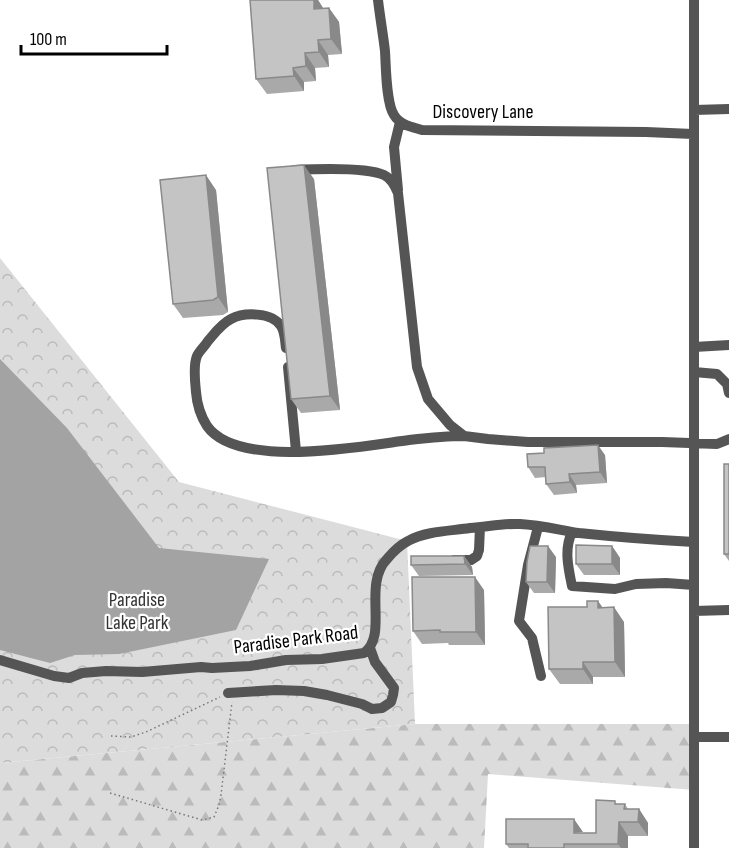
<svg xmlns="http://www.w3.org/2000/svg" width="729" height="848" viewBox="0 0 729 848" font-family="'Sofia Sans Condensed',sans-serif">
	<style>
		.forest { fill: url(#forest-firs) }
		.park { fill: url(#park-crowns) }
		.water { fill: #a3a3a3 }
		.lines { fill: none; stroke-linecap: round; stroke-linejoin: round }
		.path { stroke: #777; stroke-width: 1.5; stroke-dasharray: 1.5 3; stroke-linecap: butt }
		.minor { stroke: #555; stroke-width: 10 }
		.wall { fill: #a9a9a9 }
		.shaded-wall { fill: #898989 }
		.building { fill: #c4c4c4; stroke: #898989; stroke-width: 1.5 }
		.labels { text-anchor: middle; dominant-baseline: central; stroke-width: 4.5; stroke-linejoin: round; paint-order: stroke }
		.street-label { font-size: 20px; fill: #000; stroke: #fff }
		.park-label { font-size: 20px; fill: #333; stroke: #fff }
	</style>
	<defs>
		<pattern id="forest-firs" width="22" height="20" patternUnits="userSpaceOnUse" patternTransform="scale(1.5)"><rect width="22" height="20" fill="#dcdcdc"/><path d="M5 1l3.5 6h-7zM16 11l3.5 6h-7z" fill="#bbb"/></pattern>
		<pattern id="park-crowns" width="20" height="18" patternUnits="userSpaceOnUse" patternTransform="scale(1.5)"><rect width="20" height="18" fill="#dcdcdc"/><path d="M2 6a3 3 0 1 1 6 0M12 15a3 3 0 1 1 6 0" fill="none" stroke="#bbb"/></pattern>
	</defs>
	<rect width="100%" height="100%" fill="#fff"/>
	<path class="forest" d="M415 724H694V790L488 774 484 848H0V763Z"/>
	<path class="park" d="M0 258 179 482 407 541 415 724 0 763Z"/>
	<path class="water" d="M0 359 67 428 159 548 269 559 236 630 119 654 75 655 50 663 0 650Z"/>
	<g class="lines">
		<path class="path" d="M111 736 131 737 146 732 220 697
			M110 793 202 820 214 817 219 805 221 795 232 702"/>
		<path class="minor" d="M378 0C380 17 383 34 385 51 386 67 386 103 394 115 400 125 412 127 422 130L646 132 693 134
			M694 110 729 109
			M294 170C315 169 366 167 384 175 391 178 395 186 398 193L417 367 428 399 450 425 464 436 488 439 528 442H662L717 444 729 439
			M398 190 394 147 400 122
			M694 347 729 345
			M286 348C285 341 285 332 281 326 272 312 244 312 231 319 221 324 215 333 208 341 205 346 199 351 197 356 193 365 195 382 196 392 197 405 200 415 207 426 238 470 363 446 409 440 427 438 445 436 464 436
			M288 367 296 451
			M694 372 717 374 727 384 729 393
			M538 527 528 565 519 621 532 638 541 676
			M572 532C564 549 568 567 572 586L615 589 636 584 666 583 694 585
			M454 560H471L477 556 479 550 480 527
			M694 611 729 610
			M0 660 54 676 69 678 82 673 106 671 142 672 201 667 212 668 250 666 286 660 322 659 364 653C389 635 362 585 387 559 392 553 400 545 408 541 426 531 450 531 470 528 487 527 503 523 520 524 540 525 560 530 579 533 617 537 656 540 694 542
			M228 693 276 690 304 691 327 695 362 704 372 709 382 708 391 702 393 695 394 688 375 662 370 648
			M694 737H729
			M694 848V0"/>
	</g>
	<path class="wall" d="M250 0H318L323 8H329L339 22 342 54 328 55 329 67 315 68 316 81 304 82V91L267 94 256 79Z
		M314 179 340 410 301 413 291 399Z
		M216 190 228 312 223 315 183 318 173 304Z
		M605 455 607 483 576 485 577 493 554 495 546 484V477L535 478 528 467Z
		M729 464V561L724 554Z
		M612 546 620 558V575H584L576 564Z
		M464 556 472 567 473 575 419 576 411 565Z
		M556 557 555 593H534L526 582Z
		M484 590 485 645H449L448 643 422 644 413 631Z
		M603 608 624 622 625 677H593V684H560L549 669Z
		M617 804H625L628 809H639L648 823V836H628V848H509L506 844 583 833H596Z"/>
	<path class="shaded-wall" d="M314 0H318L323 8 325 24 314 9Z
		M329 8 339 22 342 54 331 39Z
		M318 40 328 55 329 67 319 52Z
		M305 53 315 68 316 81 306 66Z
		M293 68 304 82V91L294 76Z
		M304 165 314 179 340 410 330 396Z
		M206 175 216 190 228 312 218 297Z
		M598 445 605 455 607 483 600 472Z
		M569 474 576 485 577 493 570 482Z
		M548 546 556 557 555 593 547 582Z
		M612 546 620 558V575L612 564Z
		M464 556 472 567 473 575 465 564Z
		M475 577 484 590 485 645 476 632Z
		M598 601 608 615 598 608Z
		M614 607 624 622 625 677 615 662Z
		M583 662 593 677V684L583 669Z
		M639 809 648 823V836L638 822Z
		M574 819 583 832 574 833Z
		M619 822 628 836V848H621L618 844Z"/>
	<path class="building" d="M250 0H314V9L329 8 331 39 318 40 319 52 305 53 306 66 293 68 294 76 256 79Z
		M304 165 330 396 291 399 267 168Z
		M206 175 218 297 213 300 173 304 160 180Z
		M598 445 600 472 569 474 570 482 546 484 545 467H528L527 454 544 453V448Z
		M724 464H729V554H724Z
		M576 545 612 546V564H576Z
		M530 546H548L547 582H526L527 562Z
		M411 556H464L465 564 411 565Z
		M412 577H475L476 632H440V630L413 631Z
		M587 601H598V608L614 607 615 662H583V669H549L548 607H587Z
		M596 800 615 801V804H625L624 809H639L638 822H619L618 844H564V848H528V844H506V819H574V833H596Z"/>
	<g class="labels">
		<g class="street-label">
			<text x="483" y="112">Discovery Lane</text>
			<text transform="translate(296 640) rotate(-7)">Paradise Park Road</text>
		</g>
		<g class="park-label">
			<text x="137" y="600">Paradise<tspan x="137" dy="23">Lake Park</tspan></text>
		</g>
	</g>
	<path d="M21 45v9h146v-9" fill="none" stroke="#000000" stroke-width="3"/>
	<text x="30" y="45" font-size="18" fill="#000000" stroke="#ffffff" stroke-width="4.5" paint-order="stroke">100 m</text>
</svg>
